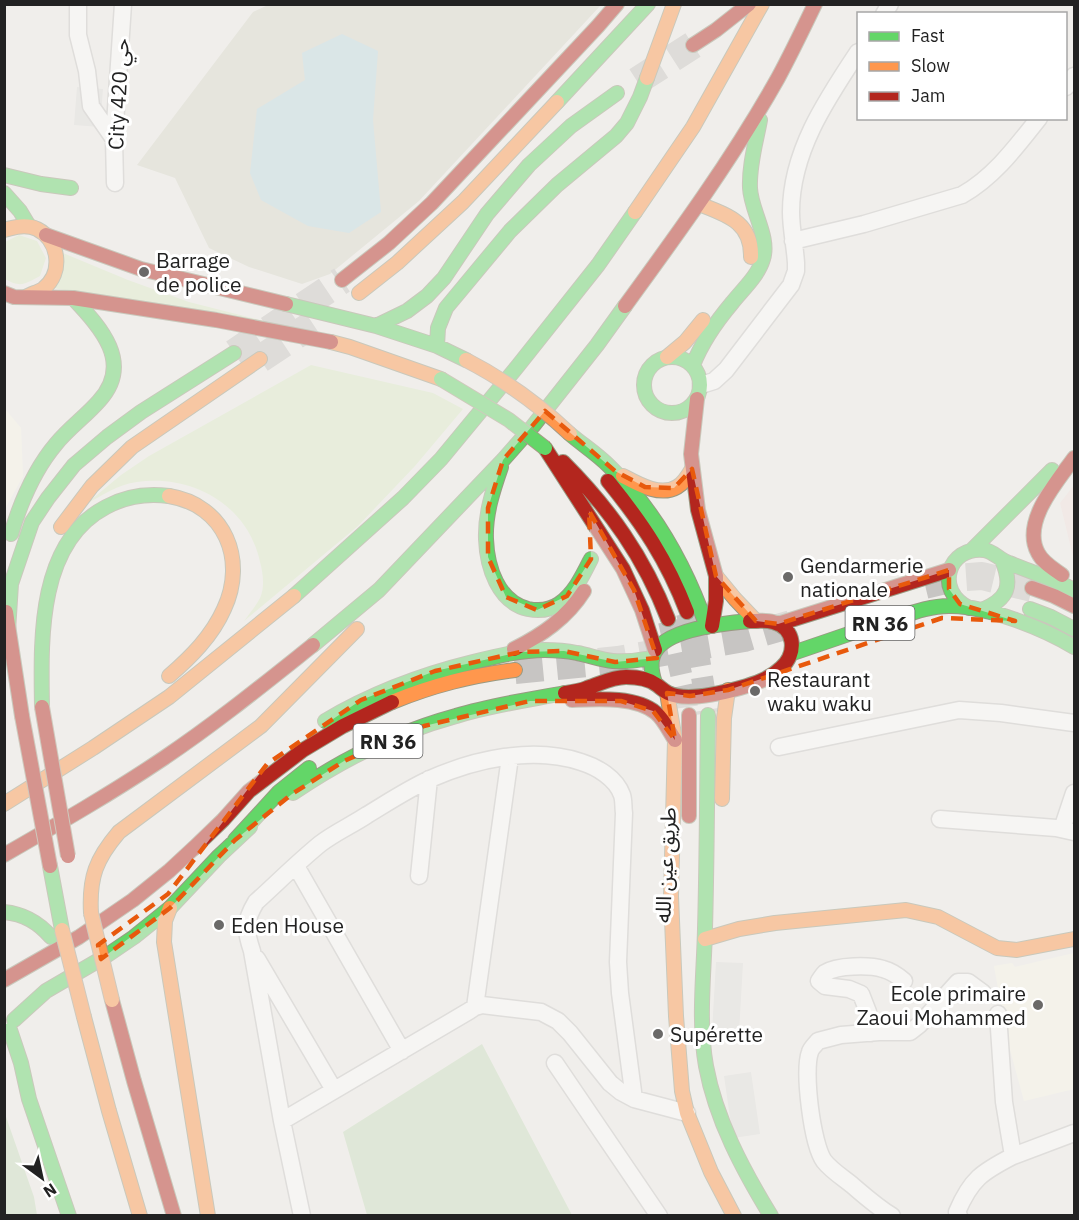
<svg xmlns="http://www.w3.org/2000/svg" width="1079" height="1220" viewBox="0 0 1079 1220" font-family="'IBM Plex Sans','Noto Sans Arabic',sans-serif">
	<style>
		.commercial { fill: #f1e3e1 }
		.education { fill: #f8f7e8 }
		.construction { fill: #d9d9cd }
		.grass { fill: #ddeccb }
		.forest { fill: #cbdec1 }
		.parking { fill: #e0dfde }
		.water { fill: #bfdbe3 }
		.lines { fill: none; stroke-linecap: round; stroke-linejoin: round }
		.secondary-tunnel { stroke: #c7c5c3; stroke-width: 22; stroke-dasharray: 22 11; stroke-linecap: butt }
		.highway-tunnel { stroke: #c7c5c3; stroke-width: 28; stroke-dasharray: 28 14; stroke-linecap: butt }
		.street-casing { stroke: #c9c8c7; stroke-width: 19 }
		.fast-casing { stroke: #999a82; stroke-width: 16 }
		.slow-casing { stroke: #999a82; stroke-width: 16 }
		.jam-casing { stroke: #999a82; stroke-width: 16 }
		.street { stroke: #fdfcfc; stroke-width: 16 }
		.fast { stroke: #63d668; stroke-width: 14 }
		.slow { stroke: #ff974d; stroke-width: 14 }
		.jam { stroke: #b3261e; stroke-width: 14 }
		.fast-bridge-casing { stroke: #a79c86; stroke-width: 16; stroke-linecap: butt }
		.slow-bridge-casing { stroke: #a79c86; stroke-width: 16; stroke-linecap: butt }
		.jam-bridge-casing { stroke: #a79c86; stroke-width: 16; stroke-linecap: butt }
		.fast-bridge { stroke: #63d668; stroke-width: 14 }
		.slow-bridge { stroke: #ff974d; stroke-width: 14 }
		.jam-bridge { stroke: #b3261e; stroke-width: 14 }
		.marked { fill: none; stroke: #e8590c; stroke-width: 4.5; stroke-dasharray: 12 8; stroke-linejoin: round }
		.poi-dot { fill: #6a6968; stroke: #fff; stroke-width: 2 }
		.labels { text-anchor: middle; dominant-baseline: central; stroke-width: 6; stroke-linejoin: round; paint-order: stroke }
		.shield { fill: #fff; stroke: #646464; stroke-width: 1.5 }
		.shield-label { font-size: 20px; font-weight: bold; fill: #222 }
		.street-label { font-size: 21px; fill: #222; stroke: #fff }
		.poi-label { font-size: 21px; fill: #222; stroke: #fff; text-anchor: start }
	</style>
	<rect width="100%" height="100%" fill="#f0eeeb"/>
	<path class="commercial" d="M1074 485V561L1060 503Z"/>
	<path class="education" d="M5 409 21 428 23 476 5 509Z
		M1074 953V1089L1024 1101 1008 1042 994 966 1012 963 1015 967Z"/>
	<path class="construction" d="M268 5H601L419 201 330 274 302 284 249 267 209 248 175 178 137 165 253 12Z"/>
	<path class="grass" d="M19 235 37 241 46 258 40 276C25 284 21 288 5 279V242Z
		M63 253 128 280 189 302 327 337 53 288Z
		M311 365 433 393 463 409 415 466 358 526 244 621C249 614 256 606 260 598 265 587 263 573 260 562 248 505 192 474 137 482 118 484 102 496 86 504L121 475 149 456Z"/>
	<path class="forest" d="M482 1044 572 1215H367L343 1132Z
		M4 1111 34 1197 37 1215H5Z"/>
	<path class="parking" d="M77 87 103 89 100 127 74 125Z
		M716 962 743 963 739 1033 712 1032Z
		M751 1072 760 1134 733 1138 724 1076Z"/>
	<path class="water" d="M342 34 378 51 373 120 381 212 349 233 308 226 261 200 250 173 257 109 305 80 302 53Z"/>
	<g class="lines">
		<path class="secondary-tunnel" d="M687 613 699 659 708 713
			M669 621 684 687 688 714"/>
		<path class="highway-tunnel" d="M637 81 693 45
			M234 353 342 280
			M260 359 313 324
			M925 585 954 578 982 576 1032 588
			M515 670 618 660 744 638 795 623"/>
		<defs>
			<path id="street" d="M78 4V35L87 71 91 106 114 139
				M884 14 890 4
				M1066 87 1074 76
				M115 183 114 139 123 4
				M793 241 864 224 962 195C994 177 1016 147 1039 118
				M701 385 714 381 726 370 791 285 796 271V263C795 246 791 229 791 212 791 152 826 100 858 52
				M779 747 959 710 1001 713 1074 723
				M940 819 1056 828 1074 832
				M1062 829 1074 793
				M296 866 402 1051
				M419 876 429 779
				M257 959 334 1090
				M475 1007 510 757
				M871 1033 868 1012 861 994 849 989 825 986 819 981C821 978 823 975 825 973 837 965 870 965 883 969 891 971 897 975 904 981
				M555 1063 659 1216
				M282 1121 469 1011 475 1007 482 1005 541 1012 558 1021 570 1033 610 1083 621 1092 634 1099 687 1113
				M1013 1156 1074 1133
				M302 1216 282 1121 252 951C245 930 244 922 256 902 277 883 298 862 320 844 334 833 352 825 367 815 387 803 408 789 430 779 475 759 533 746 581 762 597 767 616 778 622 795 624 801 623 807 624 813L618 962 620 993 634 1099
				M892 1216C877 1207 865 1196 852 1185 842 1177 831 1170 824 1161 812 1144 803 1071 810 1052 811 1048 816 1044 818 1041L841 1035 879 1032H910L919 1025 958 982H968L983 993
				M959 1216 957 1212C971 1179 982 1172 1013 1156L1004 1102 998 1014"/>
			<path id="fast" d="M557 102 648 4
				M4 175 41 184 71 188
				M4 193 20 211 29 226
				M286 304 376 326 437 346 466 360
				M376 326 407 311 427 296 444 278 487 214 529 165 571 126 617 93
				M437 346 438 328 446 308 510 231 557 185 616 136 627 123 640 97 647 78
				M644 385a28 28 0 1 1 56 0a28 28 0 1 1-56 0Z
				M693 365C702 342 716 322 732 303 743 289 758 276 763 259 770 237 751 211 750 188 749 165 756 142 760 120
				M570 434C583 445 597 454 609 466 656 511 686 567 707 627
				M501 467C493 490 485 514 486 539 487 567 498 602 528 609 538 611 550 610 559 604 574 594 583 575 591 559
				M11 534C21 501 34 470 56 444 69 428 86 416 99 401 134 363 100 327 73 298
				M972 550 1052 470
				M294 596 403 498 441 459 517 367 598 265 635 212
				M969 608C934 591 948 546 984 550 993 551 1000 560 1009 563 1031 572 1052 578 1074 590
				M1030 609 1051 617 1074 629
				M982 610C1008 599 1013 586 1002 560
				M8 631 11 584 32 522 48 498 74 465 107 437 141 412 234 353
				M313 645 379 590 503 460 533 426 597 345 625 306
				M793 653C822 643 851 633 881 623 904 616 928 605 952 606 989 607 1043 628 1074 647
				M655 683C652 674 650 664 653 656 662 629 726 623 750 621
				M42 707C41 641 37 543 106 507 126 496 146 493 169 496
				M708 715C707 786 707 858 705 929 704 975 698 1021 706 1066 716 1120 743 1170 771 1216
				M325 721C372 693 420 675 473 662 497 656 521 650 545 650 556 650 567 651 577 653 589 655 601 660 613 661 624 662 634 661 645 659
				M293 793C343 759 397 732 456 716 491 705 528 700 565 693
				M235 840 279 792 309 768
				M50 866 62 930
				M170 908 219 856 250 827
				M4 912C24 914 38 922 51 937
				M14 1020 46 991 106 956 134 937 170 908
				M10 1030 21 1063 29 1099 69 1216"/>
			<path id="slow" d="M647 78 674 4
				M699 204C727 215 752 222 751 257
				M635 212 693 127 762 4
				M4 230C15 227 26 224 37 229 59 240 64 273 43 289 38 292 31 294 26 297
				M359 293 397 263 463 202 557 102
				M331 342 350 347 441 379
				M667 357 685 342 703 320
				M623 476C638 484 660 497 677 487 684 483 688 476 692 469
				M169 496C225 505 247 560 224 609 212 636 191 657 169 676
				M61 527 92 486 132 447 260 359
				M716 576 735 599 756 621
				M667 693 675 740 671 896 676 1016 682 1091 687 1113 711 1172 734 1216
				M392 702C434 685 470 676 515 670
				M722 799 724 718 728 690
				M4 804 93 748 169 697 294 596
				M170 908 165 921 164 942 208 1216
				M91 913C89 877 96 859 119 832L261 726 357 629
				M705 939 739 929 775 923 906 910 938 917 997 948 1017 950 1074 939
				M84 1017 109 1111 140 1216"/>
			<path id="jam" d="M693 45 716 30 749 4
				M46 235 141 269 286 304
				M342 280 389 243 432 203 598 26 617 4
				M4 293 14 297 73 298 216 320 331 342
				M625 306C679 232 733 158 778 78 791 54 803 29 815 4
				M697 399 691 454 698 510 716 576V601L712 626
				M545 448 623 569 642 610 655 650
				M563 462C610 509 644 557 668 619
				M608 481C643 524 667 560 687 612
				M1062 575C1054 569 1043 563 1038 553 1021 522 1057 482 1074 458
				M1032 588 1054 596 1074 606
				M6 612 22 716
				M778 624 949 570
				M514 649C542 635 567 618 584 591
				M565 693C572 692 580 691 587 688 600 684 612 677 626 677 636 677 649 679 657 685 661 688 664 691 668 693 686 702 722 693 740 688 754 684 770 679 781 668 797 654 796 628 773 622 766 620 757 621 750 621
				M572 700C596 699 636 696 656 713 664 720 669 731 675 740
				M689 715V816
				M4 855C58 824 112 793 164 758 216 723 264 684 313 645
				M4 980 79 937 133 900 169 871 196 846 223 820 249 791 303 750 343 726 392 702
				M112 1000 134 1081 174 1216"/>
		</defs>
		<use href="#street" class="street-casing"/>
		<use href="#fast" class="fast-casing"/>
		<use href="#slow" class="slow-casing"/>
		<use href="#jam" class="jam-casing"/>
		<use href="#street" class="street"/>
		<use href="#fast" class="fast"/>
		<use href="#slow" class="slow"/>
		<use href="#jam" class="jam"/>
		<defs>
			<path id="fast-bridge" d="M441 379 509 420 545 448"/>
			<path id="slow-bridge" d="M466 360C505 380 538 404 570 434
				M91 913 112 1000
				M62 930 84 1017"/>
			<path id="jam-bridge" d="M42 707 68 856
				M22 716 50 866"/>
		</defs>
		<use href="#fast-bridge" class="fast-bridge-casing"/>
		<use href="#slow-bridge" class="slow-bridge-casing"/>
		<use href="#jam-bridge" class="jam-bridge-casing"/>
		<use href="#fast-bridge" class="fast-bridge"/>
		<use href="#slow-bridge" class="slow-bridge"/>
		<use href="#jam-bridge" class="jam-bridge"/>
	</g>
	<path d="M0 0H1079V1220H0ZM545 411 615 471 645 487 674 488 692 469 716 576 756 621 778 624 949 570V589L960 604 1015 621 942 618 728 690 690 696 667 693 675 740 653 711 621 701H530L424 726 344 761 292 794 235 840 170 908 101 959 98 945 168 894 267 764 361 700 435 671 520 652 564 651 615 662 657 658 634 590 589 511 591 559 567 596 537 610 506 597 488 557V508L503 460Z" fill="#f0eeeb" fill-opacity=".55" fill-rule="evenodd"/>
	<path class="marked" d="M545 411 615 471 645 487 674 488 692 469 716 576 756 621 778 624 949 570V589L960 604 1015 621 942 618 728 690 690 696 667 693 675 740 653 711 621 701H530L424 726 344 761 292 794 235 840 170 908 101 959 98 945 168 894 267 764 361 700 435 671 520 652 564 651 615 662 657 658 634 590 589 511 591 559 567 596 537 610 506 597 488 557V508L503 460Z"/>
	<g class="poi-dot">
		<circle cx="144" cy="272" r="6"/>
		<circle cx="788" cy="577" r="6"/>
		<circle cx="755" cy="691" r="6"/>
		<circle cx="219" cy="925" r="6"/>
		<circle cx="1038" cy="1005" r="6"/>
		<circle cx="658" cy="1034" r="6"/>
	</g>
	<g class="labels">
		<g class="shield">
			<rect x="845.5" y="606" width="69" height="34" rx="4.5"/>
			<rect x="353.5" y="724" width="69" height="34" rx="4.5"/>
		</g>
		<g class="shield-label">
			<text x="880" y="623">RN 36</text>
			<text x="388" y="741">RN 36</text>
		</g>
		<g class="street-label">
			<text transform="translate(118 94) rotate(-87)">City 420 حي</text>
			<text transform="translate(665 865) rotate(-87)">طريق عين الله</text>
		</g>
		<g class="poi-label">
			<text x="156" y="260">Barrage<tspan x="156" dy="24">de police</tspan></text>
			<text x="800" y="565">Gendarmerie<tspan x="800" dy="24">nationale</tspan></text>
			<text x="767" y="679">Restaurant<tspan x="767" dy="24">waku waku</tspan></text>
			<text x="231" y="925">Eden House</text>
			<text x="1026" y="993" text-anchor="end">Ecole primaire<tspan x="1026" dy="24">Zaoui Mohammed</tspan></text>
			<text x="670" y="1034">Supérette</text>
		</g>
	</g>
	<rect width="1079" height="1220" fill="none" stroke="#222222" stroke-width="12"/>
	<rect x="857" y="12" width="210" height="108" fill="#ffffff" stroke="#a7a7a7" stroke-width="1.5"/>
	<rect x="869" y="32" width="30" height="9" fill="#63d668" stroke="#a7a7a7" stroke-width="1.5"/>
	<text x="911" y="42" font-size="18" fill="#222222">Fast</text>
	<rect x="869" y="62" width="30" height="9" fill="#ff974d" stroke="#a7a7a7" stroke-width="1.5"/>
	<text x="911" y="72" font-size="18" fill="#222222">Slow</text>
	<rect x="869" y="92" width="30" height="9" fill="#b3261e" stroke="#a7a7a7" stroke-width="1.5"/>
	<text x="911" y="102" font-size="18" fill="#222222">Jam</text>
	<g transform="translate(42 1178) rotate(147)" stroke="#ffffff" stroke-width="4.5" paint-order="stroke">
	<path d="M0-4.5L10 22L0 15L-10 22Z" fill="#222222"/>
	<text y="-9" font-size="16" font-weight="bold" text-anchor="middle" fill="#222222">N</text>
	</g>
</svg>
